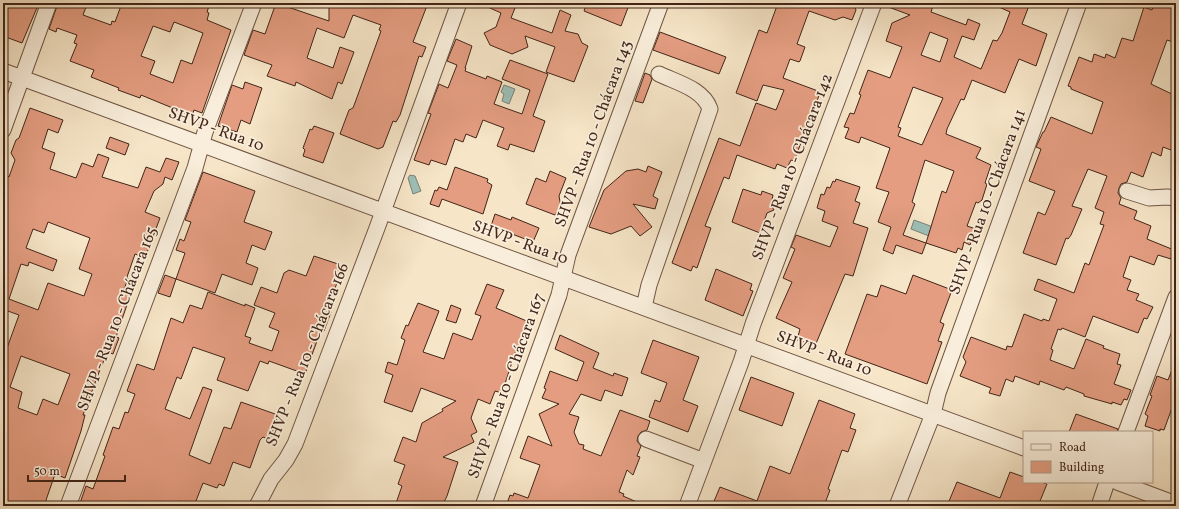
<svg xmlns="http://www.w3.org/2000/svg" width="1179" height="509" viewBox="0 0 1179 509" font-family="Vollkorn,serif">
	<style>
		.water { fill: #9dbfb7; stroke: #798177 }
		.building { fill: #e49d81; stroke: #422518; fill-rule: evenodd }
		.lines { fill: none; stroke-linecap: round; stroke-linejoin: round }
		.minor-casing { stroke: #6f5544; stroke-width: 17 }
		.minor { stroke: #f9eedb; stroke-width: 15 }
		.labels { text-anchor: middle; dominant-baseline: central; stroke-width: 3.5; stroke-linejoin: round; paint-order: stroke }
		.street-label { font-size: 16px; fill: #422518; stroke: #f9eedb }
	</style>
	<rect width="100%" height="100%" fill="#f6e5c7"/>
	<filter id="stains"><feTurbulence type="fractalNoise" baseFrequency=".005" numOctaves="4"/><feColorMatrix values="0 0 0 0 .2 0 0 0 0 .09 0 0 0 0 .02 0 0 0 .5 -.17"/></filter>
	<radialGradient id="worn" r=".72"><stop offset=".6" stop-color="#630" stop-opacity="0"/><stop offset="1" stop-color="#630" stop-opacity=".3"/></radialGradient>
	<path class="water" d="M504 85 515 89 509 104 502 101 504 94 501 92Z
		M410 175 415 176 421 191 413 194 408 178Z
		M914 220 933 227 929 236 911 229Z"/>
	<path class="building" d="M3 3H39L22 43 3 36Z
		M58 3H73L86 7 83 15 111 25 112 21 115 22 122 3H210L207 12 209 13 207 20 231 30 202 113 194 110 192 116 141 95 140 98 118 90 119 88 91 77 94 70 70 61 77 44 74 43 77 35 57 28 56 32 49 29ZM174 22 203 33 192 64 181 60 173 83 150 74 155 61 141 56 153 26 170 32Z
		M276 3 329 21V7L333 3H428L413 42 426 47 422 57 419 56 400 115 396 122 393 121 383 147 378 149 340 134 349 110 353 108 356 100 381 31 379 30 381 25 353 15 344 38 317 28 307 58 333 68 340 47 354 52 342 84 338 82 332 99 296 82 295 86 267 76 272 65 244 55 253 30 265 34Z
		M479 3H517L511 18 552 33 560 10 571 15 565 31 578 34 582 43 588 46 574 82 546 72 555 47 525 36 528 47 512 54 490 45 484 33 496 27 501 13Z
		M587 3H623L629 5 621 26 584 11Z
		M778 3H853L856 10 852 20 843 17 835 20 809 11 797 44 805 47 800 61 799 62 790 59 783 78 818 91 817 92 820 93 794 161 791 160 787 168 777 164 775 169 737 155 729 179 724 177 705 226 711 228 697 268 693 266 691 271 672 263 719 138 740 146 756 103 776 110 784 90 763 85 757 101 736 93 759 30 767 33Z
		M883 3H934L931 12 966 25 968 19 980 24 974 40 962 36 954 57 981 69 993 40 997 41 1002 33 1010 12 990 3H1030L1022 24 1047 34 1036 66 1019 59 1005 93 972 80 964 100 961 99 947 129 946 134 981 148 976 158 991 165 985 183 987 184 982 200 978 203 976 202 967 226 976 229 970 245 964 242 962 250 958 248 956 253 926 243 922 254 896 245 893 254 883 250 891 227 878 222 889 192 876 188 890 148 861 137 859 143 845 138 849 128 844 127 850 113 854 114 861 95 859 94 868 70 890 78 902 47 886 41 892 23 910 15 883 5ZM930 32 948 39 940 62 921 55ZM913 87 943 98 922 145 898 136 901 128 898 127ZM925 160 954 171 946 193 942 191 926 243 903 235 915 204 912 202Z
		M1155 3H1176V43L1167 40 1151 84 1176 96V152L1163 147 1161 156 1152 152 1143 177 1131 172 1127 182 1121 184 1119 188 1118 193 1121 198 1119 204 1137 211 1134 219 1151 226 1147 239 1174 250 1171 259 1158 255 1154 265 1130 256 1123 277 1131 280 1127 290 1139 294 1136 300 1153 307 1147 319 1144 318 1138 333 1093 316 1085 337 1062 328 1061 330 1058 329 1051 349 1053 350 1050 360 1074 369 1086 339 1104 346 1103 348 1120 354 1117 364 1121 365 1114 384 1131 390 1127 400 1124 399 1121 405 1112 402V404L1084 396V394L1066 387 1064 390 1040 381 1039 385 1015 376 1013 382 1006 379 1000 396 989 393 991 388 960 376 966 362 963 357 971 337 1006 350 1007 346 1012 347 1024 314 1042 321 1043 319 1049 321 1057 299 1034 290 1038 279 1074 293 1085 263 1089 265 1104 225 1100 224 1104 212 1095 208 1107 176 1088 169 1072 206 1082 209 1071 235 1068 239 1066 238 1056 265 1023 253 1038 212 1045 215 1055 191 1029 181 1041 149 1036 147 1043 132H1044L1051 117 1092 134 1103 102 1071 89V87L1068 86 1079 57 1092 62 1094 54 1105 58 1106 54 1115 58 1122 38 1133 41 1144 7 1152 10Z
		M660 32 726 57 719 74 653 50Z
		M456 39 472 46 465 68H466L465 71 486 79 487 76 502 82 494 104 522 114 530 90 502 79 510 60 548 74 533 116 545 121 534 152 510 144 508 150 497 146 504 128 483 120 476 138 466 134 463 142 455 139 446 165 431 160 429 165 414 160 431 114 428 113 439 84 448 88 457 65 447 61Z
		M645 73 650 75 652 79 643 103 635 101Z
		M245 82 262 88 250 124 241 120 237 132 218 126 232 85 243 89Z
		M30 108 63 120 58 133 48 129 42 148 55 153 50 169 76 178 82 163 93 167 98 154 109 158 102 177 138 188 146 167 160 172 166 158 179 162 172 180 165 177 163 184 154 191 145 212 160 218 145 258 135 254 127 277 128 278 124 290 131 293 116 337 119 338 113 354 108 352 101 367 83 415H85L81 431 65 478 55 474 44 506H3V499L6 490 3 489V346L7 348 19 315 5 310 3 313V184L6 176 9 177 15 160 11 153 16 140 19 138ZM48 222 90 238 79 269 92 274 84 296 48 283 38 310 9 299 21 264 28 266 29 262 53 271 57 260 26 248 33 229 44 233ZM21 356 70 374 58 405 43 399 37 415 18 408 22 392 10 387Z
		M314 126 334 133 323 163 303 156 305 150 303 148 310 129 312 130Z
		M110 137 129 144 125 155 106 148Z
		M648 166 662 172 653 196 658 199 655 209 633 204 652 227 640 236 631 226 611 234 589 227 604 190 626 171 638 169 646 172Z
		M455 167 488 179 487 182 492 185 483 214 442 199 439 207 430 204 435 190 437 191 439 187 447 190Z
		M550 171 566 178 559 196 561 207 555 215 526 204 536 178 546 182Z
		M203 172 255 191 244 222 272 232 265 250 252 245 246 263 258 268 252 285 222 274 215 293 176 279 185 253 176 250 180 239 184 241 191 222 185 220Z
		M836 179 860 187 855 201 860 203 853 223 868 228 853 276 845 274 815 346 797 340 800 329 776 318 792 282 783 278 795 249 791 247 796 235 830 247 838 227 822 221 825 211 817 208 821 194 824 195 827 187 830 188 833 181 835 182Z
		M743 189 761 195 762 191 773 195 771 205 774 210 767 213 760 233 732 222Z
		M495 214 511 220 512 217 539 228 533 242 491 226Z
		M314 256 344 266 326 310 331 312 324 331 321 330 305 374 269 361 268 364 260 361 248 391 217 380 225 358 193 347 181 379 177 377 165 409 190 419 203 387 212 390 189 455 210 464 224 427 231 429 241 402 278 415 270 440 263 437 260 440 250 468 233 462 224 486 219 484 217 488 203 483 194 506 180 501 179 506H79L86 486 93 489 105 456 103 455 113 427 119 429 125 412 128 413 135 394 127 391 137 364 154 370 171 318 183 323 190 305 202 309 208 292 245 306V304L255 308 245 336 251 338 249 343 272 351 279 331 269 327 275 313 254 305 261 287 277 293 284 273 289 270 306 276Z
		M716 269 752 284 750 290 753 291 743 316 705 300Z
		M165 275 176 279 170 297 158 293Z
		M913 275 952 290 940 322 944 324 938 341 942 342 927 384 845 354 867 294 877 297 881 285 906 294Z
		M487 284 504 290 496 308 529 322 519 348 517 347 502 393 495 391 490 404 478 399 471 418 477 432 471 435 474 442 443 457 458 462 447 496 442 506H395L402 486 398 484 405 465 394 461 403 437 416 442 422 423 443 411 442 409 456 401 421 388 412 412 384 402 393 375 385 372 388 362 397 365 405 340 401 338 406 325 408 326 418 303 439 311 423 352 444 359 453 333 472 340 481 316 475 314Z
		M451 305 461 309 456 323 446 320Z
		M560 335 599 353 593 368 613 376 614 373 628 378 622 396 605 390 601 401 581 394 569 414 579 417 574 432 579 444 584 445 583 449 601 456 620 410 650 421 647 430 641 432 638 436 637 441 641 446 637 456 640 457 633 475 627 470 619 492 624 494 623 496 646 506H506L510 495 513 496 514 493 528 498 540 465 520 458 528 436 552 446 539 414 559 404 542 398 546 389 544 388 550 371 577 381 584 362 555 349Z
		M653 340 699 357 683 400 698 406 688 432 649 417 655 400 660 402 667 383 641 373Z
		M1175 362 1176 406 1173 405 1164 430 1160 429V431L1145 426 1148 416 1145 414 1152 396 1150 395 1157 376 1168 380Z
		M751 377 794 393 782 426 739 410Z
		M819 400 855 414 850 428 856 430 848 452 842 450 828 489 830 490 824 506H712L720 487 757 501 770 466 790 474Z
		M1076 414 1118 429 1117 432H1069Z
		M1010 472 1024 477V482H1041L1047 484 1038 506H947L957 482 1000 498Z"/>
	<g class="lines">
		<defs>
			<path id="minor" d="M3 71 1024 448
				M3 130 49 3
				M1127 191 1149 198 1167 197 1176 198
				M644 307 649 285 710 109C703 89 678 83 659 74
				M1126 432 1176 297
				M646 439 704 461
				M1117 482 1176 504
				M68 506 195 168 205 132 254 3
				M257 506 271 479 286 460 295 444 377 228 459 3
				M483 506 559 295 568 255 661 3
				M687 506 741 362 753 324 874 3
				M897 506 933 414 938 393 1079 3
				M1099 506 1107 482"/>
		</defs>
		<use href="#minor" class="minor-casing"/>
		<use href="#minor" class="minor"/>
	</g>
	<g class="labels">
		<g class="street-label">
			<text transform="translate(216 130) rotate(20)">SHVP - Rua 10</text>
			<text transform="translate(594 134) rotate(-70)">SHVP - Rua 10 - Chácara 143</text>
			<text transform="translate(793 167) rotate(-69)">SHVP - Rua 10 - Chácara 142</text>
			<text transform="translate(988 202) rotate(-70)">SHVP - Rua 10 - Chácara 141</text>
			<text transform="translate(520 243) rotate(20)">SHVP - Rua 10</text>
			<text transform="translate(118 319) rotate(-69)">SHVP - Rua 10 - Chácara 165</text>
			<text transform="translate(824 354) rotate(21)">SHVP - Rua 10</text>
			<text transform="translate(308 355) rotate(-68)">SHVP - Rua 10 - Chácara 166</text>
			<text transform="translate(507 386) rotate(-70)">SHVP - Rua 10 - Chácara 167</text>
		</g>
	</g>
	<rect width="1179" height="509" fill="none" stroke="#f6e5c7" stroke-width="16"/>
	<rect x="4" y="4" width="1171" height="501" fill="none" stroke="#422518" stroke-width="2"/>
	<rect x="8" y="8" width="1163" height="493" fill="none" stroke="#422518"/>
	<rect x="1023" y="431" width="130" height="52" fill="#f9eedb" stroke="#b09e8d"/>
	<rect x="1031" y="444" width="20" height="6" fill="#f9eedb" stroke="#b09e8d"/>
	<text x="1059" y="451" font-size="12" fill="#422518">Road</text>
	<rect x="1031" y="461" width="20" height="12" fill="#e49d81" stroke="#b09e8d"/>
	<text x="1059" y="471" font-size="12" fill="#422518">Building</text>
	<path d="M28 475v6h97v-6" fill="none" stroke="#422518" stroke-width="2"/>
	<text x="34" y="475" font-size="12" fill="#422518" stroke="#f9eedb" stroke-width="3" paint-order="stroke">50 m</text>
	<rect width="100%" height="100%" filter="url(#stains)"/>
	<rect width="100%" height="100%" fill="url(#worn)"/>
</svg>
